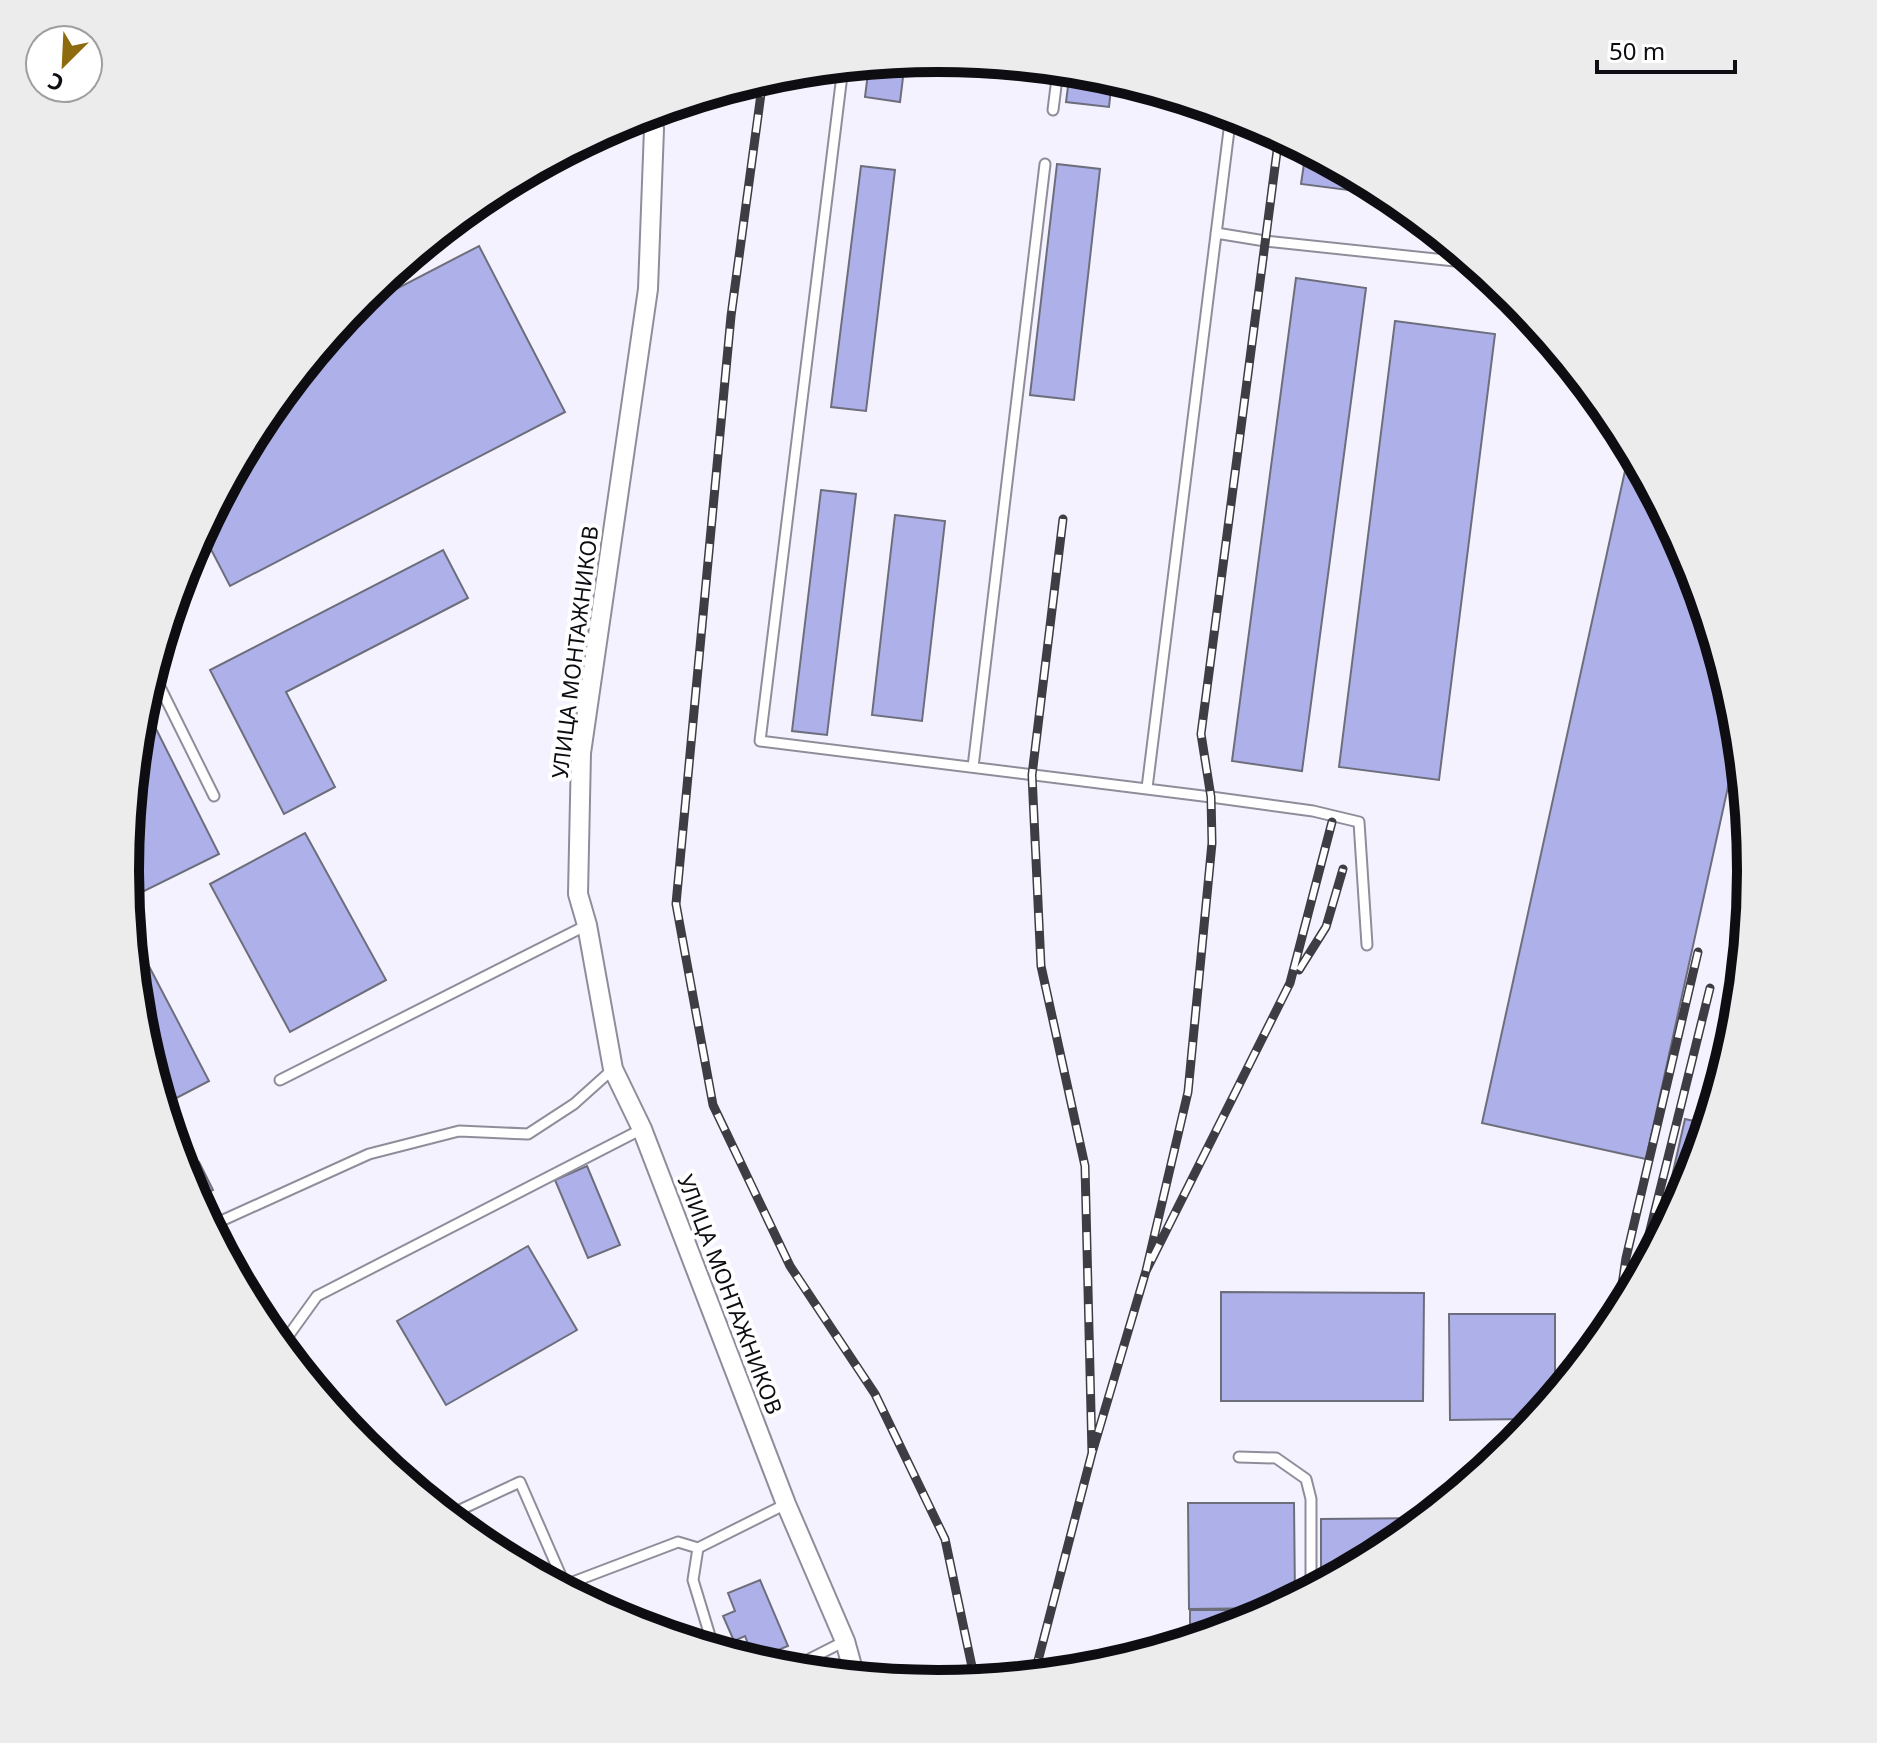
<svg xmlns="http://www.w3.org/2000/svg" width="1877" height="1743" viewBox="0 0 1877 1743" font-family="'Noto Sans',sans-serif">
	<style>
		.building { fill: #aeb1e9; stroke: #6d6e7c; stroke-width: 2 }
		.lines { fill: none; stroke-linecap: round; stroke-linejoin: round }
		.lane-casing { stroke: #908d9b; stroke-width: 13 }
		.street-casing { stroke: #908d9b; stroke-width: 22 }
		.lane { stroke: #fff; stroke-width: 9 }
		.street { stroke: #fff; stroke-width: 18 }
		.rail-casing { stroke: #3e3d44; stroke-width: 9 }
		.rail { stroke: #fff; stroke-width: 6; stroke-dasharray: 18; stroke-linecap: butt }
		.labels { text-anchor: middle; dominant-baseline: central; stroke-width: 8; stroke-linejoin: round; paint-order: stroke }
		.street-label { font-size: 22px; fill: #0e0d12; stroke: #fff }
		.rim { fill: none; stroke: #0e0d12; stroke-width: 10 }
	</style>
	<rect width="100%" height="100%" fill="#f5f2ff"/>
	<path class="building" d="M905 61 900 102 865 97 869 65Z
		M1070 71 1112 78 1109 107 1066 102Z
		M1306 150 1372 185 1371 193 1301 184Z
		M1057 164 1100 169 1074 400 1030 395Z
		M861 166 895 170 866 411 831 407Z
		M479 246 565 412 230 586 202 532 262 419 350 313Z
		M1296 278 1366 288 1302 771 1232 761Z
		M1395 321 1495 334 1439 780 1339 767Z
		M1630 448 1690 561 1736 713 1739 737 1646 1159 1482 1123Z
		M821 490 856 494 827 735 792 731Z
		M895 515 945 521 922 721 872 715Z
		M443 550 468 598 286 692 335 787 284 814 210 670Z
		M143 703 219 854 128 899 125 871Z
		M305 833 386 980 290 1032 210 884Z
		M140 949 209 1081 163 1105 141 1030 133 953Z
		M1685 1119 1708 1124 1690 1183 1656 1247Z
		M199 1162 213 1190 195 1198 183 1170Z
		M587 1166 620 1245 588 1258 555 1180Z
		M528 1246 577 1330 446 1405 397 1321Z
		M1221 1292 1424 1293 1423 1401H1221Z
		M1449 1314H1555V1396L1536 1419 1450 1420Z
		M1188 1503H1294L1295 1599 1277 1608 1189 1609Z
		M1427 1518 1390 1548 1321 1585V1519Z
		M760 1580 788 1646 754 1660 745 1636 734 1641 723 1616 735 1611 728 1593Z
		M1190 1610H1275L1249 1623 1190 1641Z"/>
	<g class="lines">
		<defs>
			<path id="lane" d="M843 67 760 741 1211 797 1313 811 1359 822 1367 945
				M1053 110 1058 70
				M1216 233 1265 241 1474 263
				M153 673 214 796
				M973 767 1045 164
				M1147 788 1231 114
				M280 1080 587 925
				M210 1226 369 1154 459 1131 528 1134 574 1104 613 1069
				M281 1346 317 1296 642 1129
				M1239 1457 1276 1458 1306 1479 1311 1499V1590
				M447 1516 520 1482 565 1585 678 1542 698 1548 786 1504
				M698 1548 693 1580 714 1649
				M788 1670 845 1641"/>
			<path id="street" d="M647 114 654 129 648 289 581 753 578 894 587 925 613 1069 642 1129 786 1504 845 1641 855 1677"/>
		</defs>
		<use href="#lane" class="lane-casing"/>
		<use href="#street" class="street-casing"/>
		<use href="#lane" class="lane"/>
		<use href="#street" class="street"/>
		<defs>
			<path id="rail" d="M763 79 731 316 676 904 713 1105 790 1266 875 1394 945 1539 975 1681
				M1063 519 1032 775 1041 966 1085 1166 1092 1453
				M1299 970 1326 927 1343 869
				M1146 1271 1188 1092 1212 843 1211 797 1201 734 1279 136
				M1637 1283 1710 988
				M1617 1319 1626 1258 1698 952
				M1034 1676 1092 1453 1146 1271 1290 983 1332 822"/>
		</defs>
		<use href="#rail" class="rail-casing"/>
		<use href="#rail" class="rail"/>
	</g>
	<g class="labels">
		<g class="street-label">
			<text transform="translate(574 652) rotate(-83)">УЛИЦА МОНТАЖНИКОВ</text>
			<text transform="translate(731 1294) rotate(69)">УЛИЦА МОНТАЖНИКОВ</text>
		</g>
	</g>
	<path d="M0 0H1877V1743H0ZM139 871a799 799 0 1 1 1598 0a799 799 0 1 1-1598 0Z" fill="#ececec" fill-rule="evenodd"/>
	<path class="rim" d="M139 871a799 799 0 1 1 1598 0a799 799 0 1 1-1598 0Z"/>
	<g transform="translate(64 64) rotate(204)"><circle r="38" fill="#ffffff" stroke="#9f9ea0" stroke-width="2"/>
	<path d="M0-6L14 30L0 20L-14 30Z" fill="#8f6b0f"/>
	<text y="-12" font-size="22" font-weight="bold" text-anchor="middle" fill="#0e0d12">С</text>
	</g>
	<path d="M1597 60v12h138v-12" fill="none" stroke="#0e0d12" stroke-width="4"/>
	<text x="1609" y="60" font-size="24" fill="#0e0d12" stroke="#ffffff" stroke-width="6" paint-order="stroke">50 m</text>
</svg>
